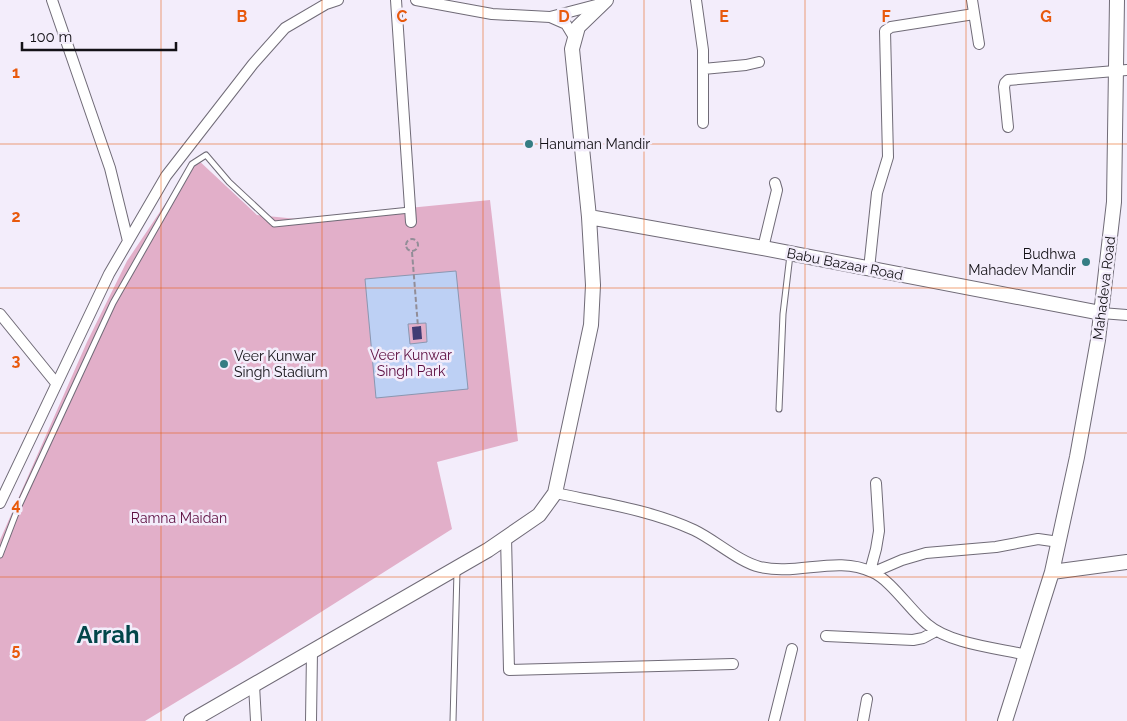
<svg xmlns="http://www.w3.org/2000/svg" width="1127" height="721" viewBox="0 0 1127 721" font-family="Raleway,sans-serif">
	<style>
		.green { fill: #e2afc9 }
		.water { fill: #bdd0f4; stroke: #8a97b1; fill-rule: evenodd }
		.building { fill: #413d74 }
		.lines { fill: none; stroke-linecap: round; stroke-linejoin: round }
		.lane-casing { stroke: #706b77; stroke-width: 7 }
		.street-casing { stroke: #706b77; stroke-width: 12 }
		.secondary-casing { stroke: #706b77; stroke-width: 16 }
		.path { stroke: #928d97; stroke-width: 2; stroke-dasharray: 5 2.5; stroke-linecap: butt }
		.lane { stroke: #fff; stroke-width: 5 }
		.street { stroke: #fff; stroke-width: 10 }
		.secondary { stroke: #fff; stroke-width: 14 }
		.grid { fill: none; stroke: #e8590c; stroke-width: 1; stroke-opacity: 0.55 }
		.poi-dot { fill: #357d83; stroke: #f3edfb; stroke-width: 2 }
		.labels { text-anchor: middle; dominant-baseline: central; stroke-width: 5; stroke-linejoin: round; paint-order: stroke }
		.poi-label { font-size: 14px; fill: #131116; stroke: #f3edfb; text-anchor: start }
		.street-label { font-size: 14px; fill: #131116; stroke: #f3edfb }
		.park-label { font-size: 14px; fill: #5d0f41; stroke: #f3edfb }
		.town-label { font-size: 24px; font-weight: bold; fill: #02464a; stroke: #f3edfb }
		.grid-label { font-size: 16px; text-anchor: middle; font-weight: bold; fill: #e8590c; stroke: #f3edfb; stroke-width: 5; stroke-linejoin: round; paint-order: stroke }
	</style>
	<rect width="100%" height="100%" fill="#f3edfb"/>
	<path class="green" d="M196 158 257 215 297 219 490 200 518 441 437 462 452 529 239 664 145 721H0V540L87 342 127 261Z"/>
	<path class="water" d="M456 271 468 389 376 398 365 279ZM426 323 427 342 410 344 408 324Z"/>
	<path class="building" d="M421 326 422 339 413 340 412 327Z"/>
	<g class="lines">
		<defs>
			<path id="lane" d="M779 409 783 314 790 255
				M0 555 18 508 113 303 192 164 206 155 229 182 274 224 410 210
				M453 721 457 571"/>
			<path id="street" d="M52 0 110 168 128 241
				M396 0 411 222
				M416 0 492 14 550 17 566 24 575 39
				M696 0 703 50V123
				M972 0 979 44
				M550 17 600 4
				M703 69 746 65 759 62
				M1008 127 1004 87 1005 83 1008 80 1127 70
				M763 248 777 190 775 183
				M869 269 877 193 888 157 885 31 891 27 974 14
				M1101 313 1127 315
				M0 314 56 383
				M555 493C602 503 651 510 694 530 715 540 739 562 760 567 797 576 837 555 872 572 891 580 910 610 927 624 950 644 997 648 1027 655
				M0 503 109 274 166 176 253 64 285 28 326 4 338 0
				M506 537 509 670 733 664
				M870 571 876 549 879 531 876 483
				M874 572 902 560 926 553 996 547 1038 539 1059 542
				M826 636 913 640 923 638 936 631
				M254 685 256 721
				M311 721 312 651
				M774 721 792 649
				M863 721 867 699"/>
			<path id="secondary" d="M589 217 763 248 1101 313
				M1052 572 1077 457 1098 340 1114 202 1117 0
				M191 721 488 550 539 515 555 493 591 325 593 285 589 217 572 49 578 27 606 0
				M1005 721 1052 572 1127 562"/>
		</defs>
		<use href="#lane" class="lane-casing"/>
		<use href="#street" class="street-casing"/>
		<use href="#secondary" class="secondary-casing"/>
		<path class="path" d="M406 245a6 6 0 1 1 12 0a6 6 0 1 1-12 0Z
			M412 252 418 327"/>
		<use href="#lane" class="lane"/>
		<use href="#street" class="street"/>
		<use href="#secondary" class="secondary"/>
	</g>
	<path class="grid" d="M161 0V721M322 0V721M483 0V721M644 0V721M805 0V721M966 0V721M0 144H1127M0 288H1127M0 433H1127M0 577H1127"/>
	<g class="poi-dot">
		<circle cx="529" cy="144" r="5"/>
		<circle cx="1086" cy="262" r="5"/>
		<circle cx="224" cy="364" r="5"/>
	</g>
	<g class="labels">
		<g class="poi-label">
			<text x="539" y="144">Hanuman Mandir</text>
			<text x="1076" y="254" text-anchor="end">Budhwa<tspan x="1076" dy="16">Mahadev Mandir</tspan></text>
			<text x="234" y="356">Veer Kunwar<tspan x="234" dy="16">Singh Stadium</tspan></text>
		</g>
		<g class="street-label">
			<text transform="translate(845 264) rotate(11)">Babu Bazaar Road</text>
			<text transform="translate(1104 288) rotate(-83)">Mahadeva Road</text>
		</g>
		<g class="park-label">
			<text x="411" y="355">Veer Kunwar<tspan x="411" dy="16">Singh Park</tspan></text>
			<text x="179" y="518">Ramna Maidan</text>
		</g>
		<g class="town-label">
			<text x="108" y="634">Arrah</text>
		</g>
	</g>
	<g class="grid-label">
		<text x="242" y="22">B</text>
		<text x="402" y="22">C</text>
		<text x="564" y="22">D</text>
		<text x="724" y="22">E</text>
		<text x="886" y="22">F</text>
		<text x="1046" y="22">G</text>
		<text x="16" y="78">1</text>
		<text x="16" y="222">2</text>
		<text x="16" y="366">3</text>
		<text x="16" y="510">4</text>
		<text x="16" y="655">5</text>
	</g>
	<path d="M22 42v8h154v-8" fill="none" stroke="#131116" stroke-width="2.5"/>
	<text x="30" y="42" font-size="15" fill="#131116" stroke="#f3edfb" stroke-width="4" paint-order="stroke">100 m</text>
</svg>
